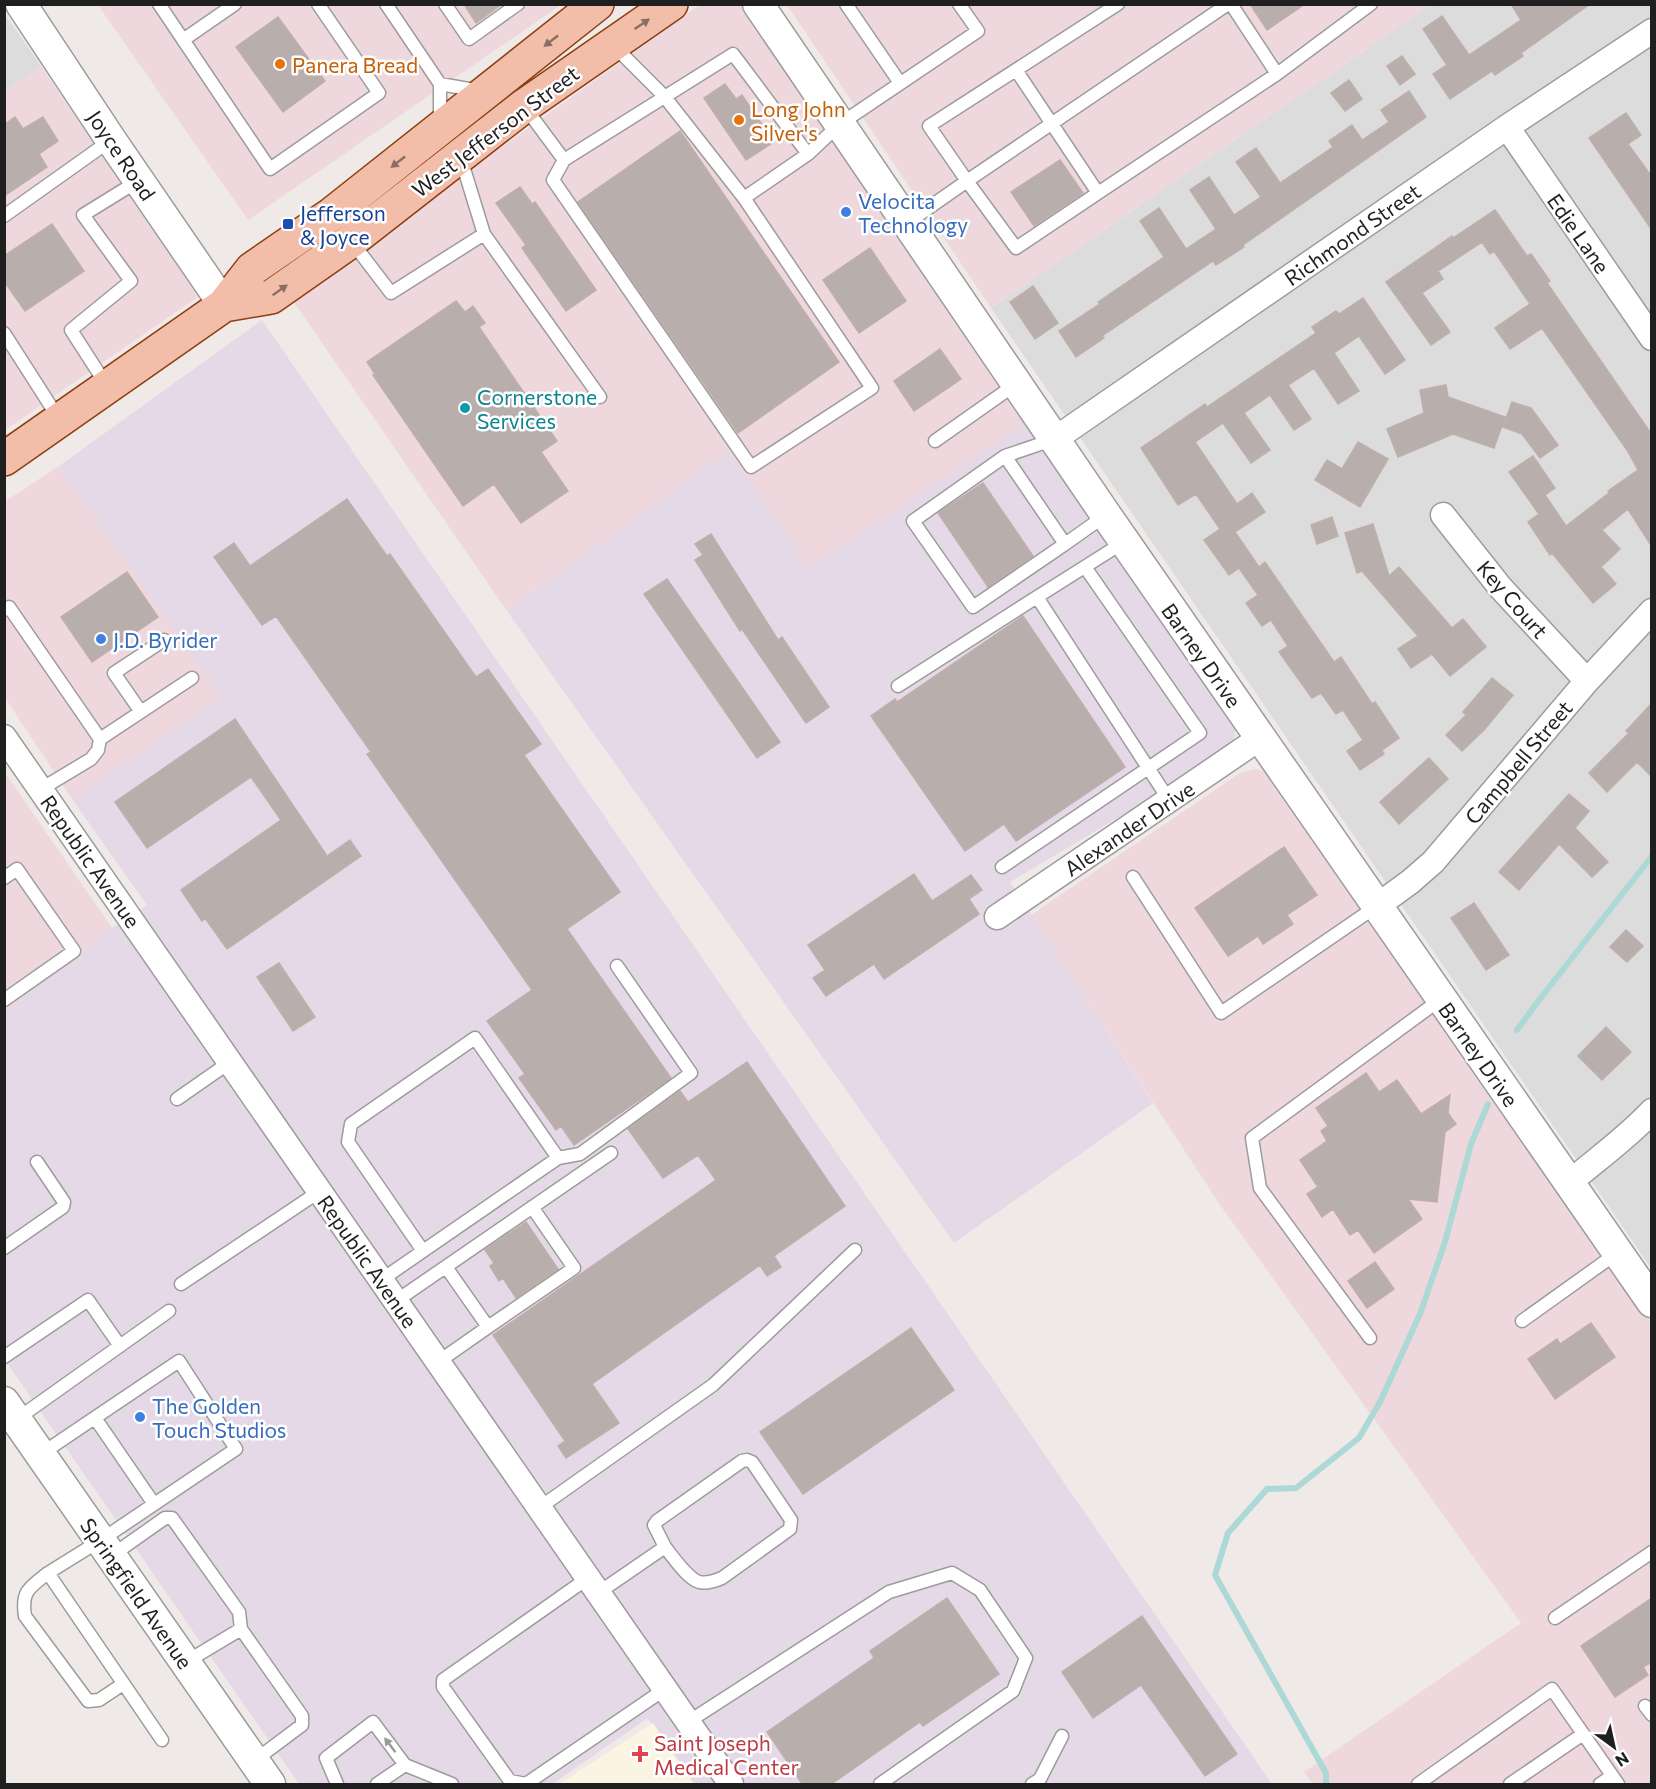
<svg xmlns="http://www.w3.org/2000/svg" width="1656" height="1789" viewBox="0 0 1656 1789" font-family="Commissioner,sans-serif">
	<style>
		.residential { fill: #dddcdd }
		.commercial { fill: #eed8dd }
		.industrial { fill: #e6d9e7 }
		.education { fill: #fcf4e3 }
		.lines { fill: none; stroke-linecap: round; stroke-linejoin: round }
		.stream { stroke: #acd8d5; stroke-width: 6 }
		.building { fill: #b8afad; stroke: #bfaeab; stroke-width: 1.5 }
		.service-casing { stroke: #9c9c9c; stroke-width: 15 }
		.minor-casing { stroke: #9c9c9c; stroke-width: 27 }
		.tertiary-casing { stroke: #9c9c9c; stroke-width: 33 }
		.primary-casing { stroke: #8b3e10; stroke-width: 36 }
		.service { stroke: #fff; stroke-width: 12 }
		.minor { stroke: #fff; stroke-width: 24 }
		.tertiary { stroke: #fff; stroke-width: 30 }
		.primary { stroke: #f2bda9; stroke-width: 33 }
		.oneway { fill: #886e64 }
		.oneway2 { fill: #9a9a9a }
		.food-dot { fill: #e8710a; stroke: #fff; stroke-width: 2 }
		.shop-dot { fill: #3f7fe0; stroke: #fff; stroke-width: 2 }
		.transit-dot { fill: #1a4fb4; stroke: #fff; stroke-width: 2 }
		.culture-dot { fill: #0f9aa8; stroke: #fff; stroke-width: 2 }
		.health-dot { fill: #e0444e; stroke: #fff; stroke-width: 2 }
		.labels { text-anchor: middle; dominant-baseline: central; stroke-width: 5; stroke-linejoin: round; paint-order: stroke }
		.food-label { font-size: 21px; fill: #c56008; stroke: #fff; text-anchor: start }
		.street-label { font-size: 21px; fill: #1f1f1f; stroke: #fff }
		.shop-label { font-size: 21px; fill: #366cbe; stroke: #fff; text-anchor: start }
		.transit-label { font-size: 21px; fill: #164399; stroke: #fff; text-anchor: start }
		.culture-label { font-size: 21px; fill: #0d838f; stroke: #fff; text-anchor: start }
		.health-label { font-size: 21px; fill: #be3a42; stroke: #fff; text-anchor: start }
	</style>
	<rect width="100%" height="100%" fill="#efeae7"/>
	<path class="residential" d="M1431 5H1651V1268L991 308Z
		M4 13 41 66 5 91H4Z"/>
	<path class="commercial" d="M98 5H561L248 220Z
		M700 5H740L748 14 1029 422 809 568 729 451 507 611 291 298Z
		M787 5H1431L991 308Z
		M41 66 198 297 5 430V91Z
		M59 466 222 697 72 799 5 698 4 502Z
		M1256 769 1270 774 1651 1322V1784H1313L1304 1772 1521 1623 1220 1205 1031 915 1240 773Z
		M4 771 112 928 5 1012H4Z"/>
	<path class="industrial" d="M262 320 1272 1784H693L648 1718 552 1784H299L5 1360 4 1012 112 928 147 905 72 799 221 697 59 466Z
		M1029 422 1235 720V735L1230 751 1010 882 1153 1103 954 1243 507 611 729 451 809 567Z"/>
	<path class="education" d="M653 1723 694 1784H559Z"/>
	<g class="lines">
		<path class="stream" d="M1517 1030 1539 1000 1652 856
			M1326 1784V1773L1215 1575 1228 1533 1267 1489 1296 1488 1359 1438 1380 1402 1420 1314 1445 1242 1471 1144 1488 1104"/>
	</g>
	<path class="building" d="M464 4H502L476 23Z
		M1250 4H1305L1267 30Z
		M1511 4H1590L1521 53 1523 56 1495 75 1492 71 1450 99 1433 74 1447 65 1423 29 1442 16 1469 55 1521 20Z
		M278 17 325 81 283 112 236 47Z
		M1402 56 1415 74 1400 85 1387 66Z
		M1349 80 1362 99 1345 111 1331 93Z
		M725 84 736 99 742 95 774 142 746 160 704 98Z
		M1409 91 1426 117 1243 245 1244 247 1216 265 1213 261 1102 336 1104 338 1076 357 1059 331 1100 304 1098 302 1164 257 1140 221 1159 208 1186 249 1216 229 1190 190 1209 177 1234 215 1261 197 1236 162 1256 148 1280 183 1333 147 1329 141 1352 125 1362 140 1389 122 1381 110Z
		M1626 113 1641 135 1628 144 1652 177V230L1589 138Z
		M15 117 23 129 43 117 58 141 39 154 47 167 4 196V125Z
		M680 131 839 362 738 433 578 202Z
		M1060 160 1083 193 1034 226 1011 192Z
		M520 187 532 204 535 202 596 290 566 311 522 248 526 245 496 203Z
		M1495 210 1527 256 1531 254 1550 281 1547 283 1652 435V547L1628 509 1602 530 1620 549 1601 567 1616 584 1593 603 1552 553 1550 555 1528 522 1539 514 1509 472 1533 456 1555 488 1545 495 1566 526 1609 493 1608 491 1638 470 1627 450 1542 328 1510 349 1495 328 1530 304 1494 251 1490 254 1482 242 1438 271 1443 279 1422 293 1450 332 1431 345 1386 282 1452 236 1453 238Z
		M52 224 84 271 25 311 4 281V256Z
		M870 248 906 301 859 333 823 280Z
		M1033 286 1058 323 1035 339 1010 302Z
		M1363 298 1405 360 1385 374 1359 336 1334 353 1359 391 1338 404 1314 368 1288 385 1311 419 1294 430 1270 395 1244 413 1270 450 1251 463 1223 423 1195 442 1237 504 1252 493 1265 512 1235 532 1259 567 1265 562 1334 662 1341 657 1372 704 1375 702 1399 738 1382 750 1384 754 1360 770 1347 751 1363 740 1343 710 1336 714 1321 693 1312 698 1279 652 1288 646 1271 620 1262 626 1246 603 1258 595 1239 568 1229 575 1204 540 1220 529 1196 494 1178 505 1141 448 1205 404 1207 407 1316 333 1312 327 1336 311 1339 314Z
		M456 301 465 312 473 306 485 323 479 327 557 441 541 452 568 491 521 523 494 484 463 506 373 375 375 374 367 362Z
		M940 349 961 379 914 411 894 381Z
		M1446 385 1448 397 1505 417 1494 448 1453 434 1398 457 1387 429 1424 413 1420 390Z
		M1512 402 1531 408 1558 445 1540 458 1522 434 1503 427Z
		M1358 442 1388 459 1360 507 1315 480 1327 460 1342 469Z
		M983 483 1033 556 988 587 938 513Z
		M347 499 387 556 390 554 476 677 488 669 541 744 524 755 620 892 567 929 671 1078 574 1145 561 1126 556 1130 519 1078 525 1074 487 1021 532 990 367 754 371 752 276 616 262 625 214 557 234 543 250 566Z
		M1332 517 1338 536 1317 544 1311 525Z
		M1373 524 1389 576 1399 567 1452 628 1463 619 1486 647 1450 676 1432 654 1411 668 1398 649 1418 636 1362 571 1357 573 1345 533Z
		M711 534 778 640 782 637 829 707 806 723 742 629 740 631 695 560 703 555 695 544Z
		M127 572 158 617 92 662 61 617Z
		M667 579 780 742 757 758 644 594Z
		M1023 616 1125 767 1016 841 1004 824 965 851 871 716 895 699 897 702Z
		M1492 678 1513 695 1484 730 1462 751 1446 735 1466 715 1463 712Z
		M1652 703V777L1637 762 1607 792 1589 773 1629 733 1626 731Z
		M235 719 327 856 350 840 361 856 227 949 205 918 202 921 181 890 281 820 251 777 147 848 115 802Z
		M1429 758 1448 779 1399 824 1380 802Z
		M1569 794 1589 811 1575 828 1608 862 1592 877 1559 844 1519 890 1499 872Z
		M1284 847 1317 895 1287 915 1293 924 1263 944 1258 936 1228 956 1195 908Z
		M914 874 932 901 971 875 982 890 969 899 979 914 884 979 874 964 826 996 813 978 825 970 808 945Z
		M1474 903 1509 955 1486 970 1451 918Z
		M1626 930 1643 946 1627 962 1610 947Z
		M279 963 315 1017 293 1031 257 977Z
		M1606 1027 1631 1052 1602 1080 1578 1056Z
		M747 1062 845 1206 774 1256 781 1267 767 1276 760 1265 592 1384 619 1423 566 1458 558 1446 565 1441 493 1335 716 1180 698 1155 663 1178 628 1129 680 1091 688 1102Z
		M1366 1073 1379 1092 1397 1080 1421 1114 1450 1095 1448 1113 1456 1124 1445 1132 1437 1202 1408 1199 1422 1219 1374 1253 1358 1230 1350 1235 1333 1209 1322 1217 1307 1194 1318 1187 1300 1160 1327 1141 1321 1131 1328 1126 1316 1108Z
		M526 1222 558 1269 516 1298 503 1278 499 1281 490 1266 494 1263 485 1250Z
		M1375 1262 1394 1289 1367 1308 1348 1281Z
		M1591 1323 1615 1357 1555 1399 1528 1359 1557 1339 1560 1344Z
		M911 1328 954 1390 803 1494 760 1432Z
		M947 1598 999 1674 923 1726 920 1722 830 1785H803L767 1732 874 1658 870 1651Z
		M1652 1598V1662L1643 1667 1648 1675 1615 1697 1581 1646Z
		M1142 1616 1237 1754 1205 1776 1141 1685 1093 1718 1062 1672Z"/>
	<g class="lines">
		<defs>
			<path id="service" d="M159 4 270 169 379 93 318 4
				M386 4 440 84
				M445 4 469 39 518 4
				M846 4 900 83
				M183 40 235 4
				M613 45 664 96 744 198 808 154 840 124 978 31 959 4
				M1016 70 1098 193 1277 74 1231 4
				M1277 74 1371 4
				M524 106 564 160 733 54 808 154
				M440 122V84L480 91
				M564 160 553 180 751 467 872 388 744 198
				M1098 193 1016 248 967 181 1228 4
				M4 216 111 140
				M907 223 967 181 929 126 1118 4
				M484 234 600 397
				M352 242 391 293 484 234 461 159
				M4 333 59 419
				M107 386 71 330 131 281 83 215 138 181
				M1055 439 1005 456 1065 544 1106 515
				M935 441 1016 384
				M1005 456 913 521 973 607 1065 544
				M1124 542 1037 597 1169 800
				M4 610 9 607 100 739 98 750 91 759 41 789
				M898 686 1037 597
				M141 712 114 673 164 640
				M100 739 192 678
				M1002 867 1200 733 1085 567
				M1133 877 1221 1013 1377 906
				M4 878 17 869 74 951 4 1000
				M177 1099 230 1062
				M4 1248 63 1207 64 1202 37 1162
				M423 1251 348 1142 351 1124 475 1038 558 1158
				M446 1267 488 1327 574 1268 532 1207
				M381 1280 558 1158 580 1154 691 1073 617 966
				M181 1284 320 1191
				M396 1301 611 1153
				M1522 1321 1617 1253
				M1370 1338 1260 1188 1252 1138 1441 999
				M4 1357 88 1300 120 1346
				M438 1362 488 1327
				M95 1418 154 1504
				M17 1419 169 1311
				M41 1454 179 1361 236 1449 101 1540 48 1573 162 1740
				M539 1508 713 1385 855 1250
				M111 1556 165 1518H172L239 1612 241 1629
				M48 1573C30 1587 21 1591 25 1616L88 1701 99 1700 123 1684
				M588 1578 443 1680V1687L510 1781 526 1784 665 1689
				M598 1593 665 1547C673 1557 687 1578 699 1582 707 1584 715 1581 722 1578L790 1529 791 1520 752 1462 747 1460 742 1461 657 1521 654 1525 665 1547
				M1555 1618 1652 1552
				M186 1662 241 1629 302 1716V1725L254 1761
				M1645 1706 1652 1715
				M688 1722 889 1592 952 1573 980 1590 1026 1658 1013 1691 880 1784
				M405 1765 452 1784
				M337 1784 326 1758 373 1722 405 1765 377 1784
				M1032 1784 1040 1779 1062 1736
				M1418 1784 1552 1689 1618 1784
				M1510 1784 1583 1734
				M1600 1784 1612 1776"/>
			<path id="minor" d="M1507 127 1652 338
				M1055 439 1507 127 1652 31
				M1443 515 1500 587 1587 681
				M4 737 731 1784
				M1377 906 1410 882 1433 862 1587 681 1652 611
				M997 917 1260 738
				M1569 1183C1597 1159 1627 1138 1652 1111"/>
			<path id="tertiary" d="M21 4 111 140 224 305
				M758 4 1106 515 1652 1302
				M4 1402 270 1784"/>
			<path id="primary" d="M224 305 271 297 351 241 524 106 671 4
				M4 459 224 305 252 269 332 214 597 4"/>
		</defs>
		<use href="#service" class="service-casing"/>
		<use href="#minor" class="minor-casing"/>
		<use href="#tertiary" class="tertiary-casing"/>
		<use href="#primary" class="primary-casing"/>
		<use href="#service" class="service"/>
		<use href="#minor" class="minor"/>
		<use href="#tertiary" class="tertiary"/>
		<use href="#primary" class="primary"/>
	</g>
	<defs><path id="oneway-solid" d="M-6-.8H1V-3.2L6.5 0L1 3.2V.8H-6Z" transform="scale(1.5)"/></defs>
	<g class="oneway">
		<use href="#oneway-solid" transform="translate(642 24) rotate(-34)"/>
		<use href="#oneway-solid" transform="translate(551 41) rotate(142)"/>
		<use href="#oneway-solid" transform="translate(398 162) rotate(142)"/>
		<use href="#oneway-solid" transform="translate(280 290) rotate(-35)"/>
	</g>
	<use class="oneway2" href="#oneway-solid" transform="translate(390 1745) rotate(-127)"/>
	<g class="food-dot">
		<circle cx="280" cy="64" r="6"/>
		<circle cx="739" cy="120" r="6"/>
	</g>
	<g class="shop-dot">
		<circle cx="846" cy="212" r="6"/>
		<circle cx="101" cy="639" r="6"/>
		<circle cx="140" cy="1417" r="6"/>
	</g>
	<rect class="transit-dot" x="282" y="218" width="12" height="12" rx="3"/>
	<circle class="culture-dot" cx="465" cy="408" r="6"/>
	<path class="health-dot" d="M637 1745h6v6h6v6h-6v6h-6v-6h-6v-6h6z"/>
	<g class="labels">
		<g class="food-label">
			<text x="292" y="64">Panera Bread</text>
			<text x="751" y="108">Long John<tspan x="751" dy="24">Silver's</tspan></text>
		</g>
		<g class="street-label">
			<text transform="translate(495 131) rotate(-37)">West Jefferson Street</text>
			<text transform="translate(122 155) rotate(56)">Joyce Road</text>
			<text transform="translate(1579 233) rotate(55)">Edie Lane</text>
			<text transform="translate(1352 234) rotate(-35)">Richmond Street</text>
			<text transform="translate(1513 599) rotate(49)">Key Court</text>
			<text transform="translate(1202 655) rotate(55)">Barney Drive</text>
			<text transform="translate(1518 762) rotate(-50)">Campbell Street</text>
			<text transform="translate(1129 828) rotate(-34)">Alexander Drive</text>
			<text transform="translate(91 861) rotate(55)">Republic Avenue</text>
			<text transform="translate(1479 1054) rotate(55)">Barney Drive</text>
			<text transform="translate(368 1261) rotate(55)">Republic Avenue</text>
			<text transform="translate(137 1593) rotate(55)">Springfield Avenue</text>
		</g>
		<g class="shop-label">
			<text x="858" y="200">Velocita<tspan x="858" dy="24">Technology</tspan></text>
			<text x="113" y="639">J.D. Byrider</text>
			<text x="152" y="1405">The Golden<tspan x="152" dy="24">Touch Studios</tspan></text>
		</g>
		<g class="transit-label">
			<text x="300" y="212">Jefferson<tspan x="300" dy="24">&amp; Joyce</tspan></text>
		</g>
		<g class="culture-label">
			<text x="477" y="396">Cornerstone<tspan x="477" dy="24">Services</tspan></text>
		</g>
		<g class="health-label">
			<text x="654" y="1742">Saint Joseph<tspan x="654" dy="24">Medical Center</tspan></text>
		</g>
	</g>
	<rect width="1656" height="1789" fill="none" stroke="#1f1f1f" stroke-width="12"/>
	<g transform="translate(1614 1747) rotate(147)" stroke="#ffffff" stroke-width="4.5" paint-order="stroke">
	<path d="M0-4.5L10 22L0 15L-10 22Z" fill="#1f1f1f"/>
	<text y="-9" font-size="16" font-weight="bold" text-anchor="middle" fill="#1f1f1f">N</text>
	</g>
</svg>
